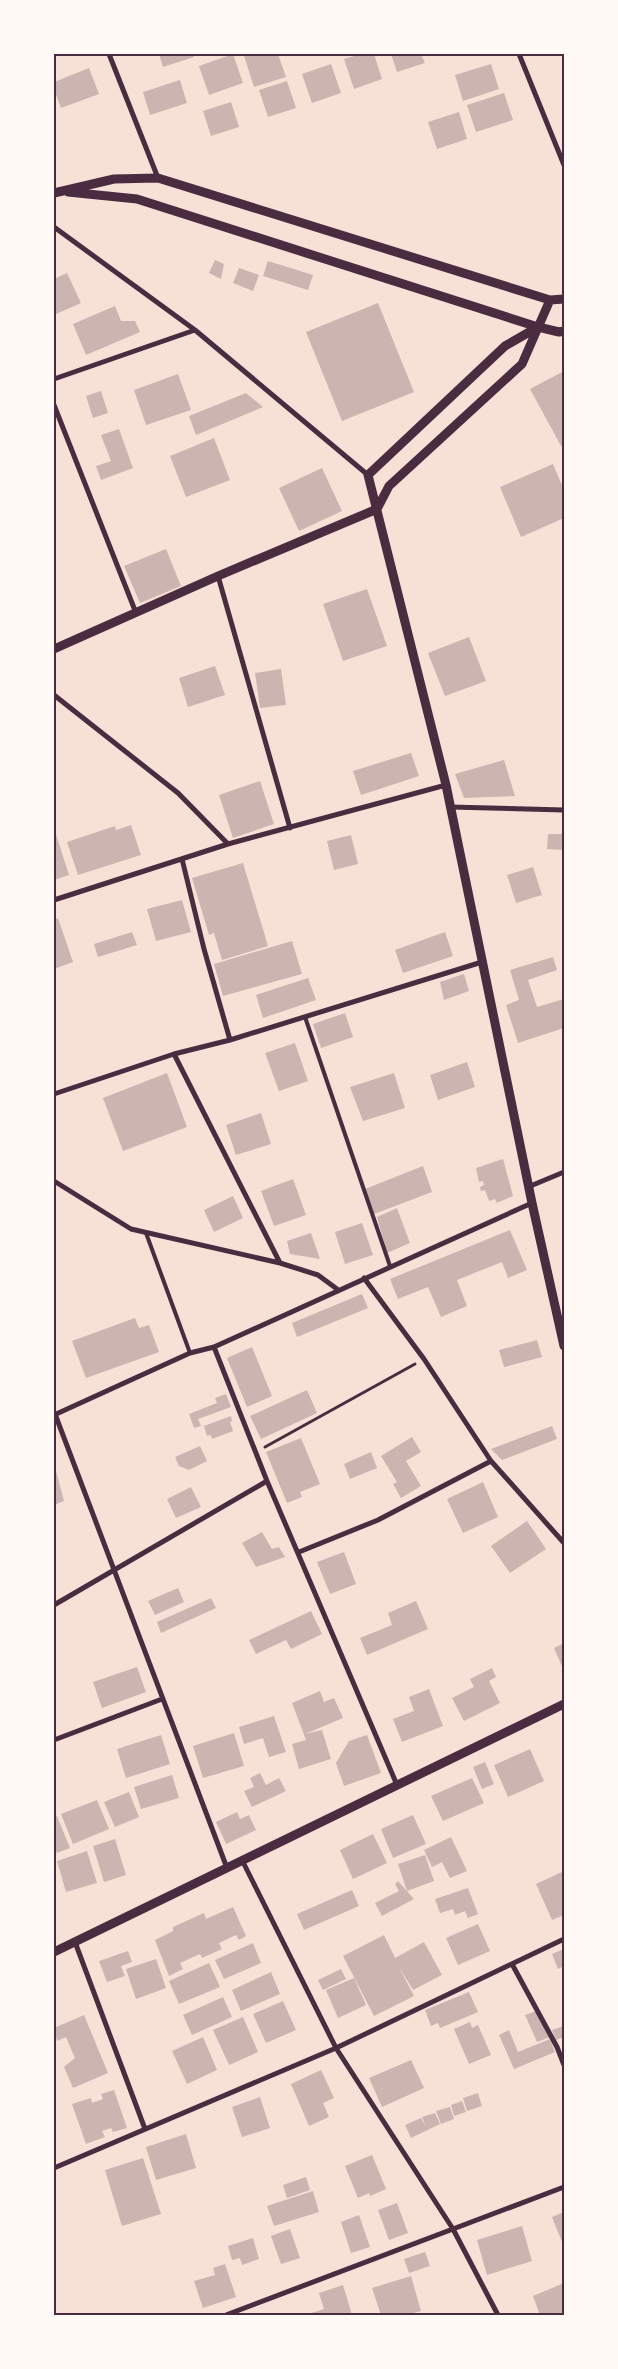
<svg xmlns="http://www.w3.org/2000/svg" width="618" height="2369" viewBox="0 0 618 2369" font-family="'Archivo Narrow',sans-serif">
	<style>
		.building { fill: #ccb4b1 }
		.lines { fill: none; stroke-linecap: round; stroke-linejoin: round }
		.path { stroke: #4a2c40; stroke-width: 3 }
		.service { stroke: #4a2c40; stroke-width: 4 }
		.minor { stroke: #4a2c40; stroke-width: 5 }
		.tertiary { stroke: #4a2c40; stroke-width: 9 }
		.neatline { fill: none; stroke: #4a2c40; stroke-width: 2 }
	</style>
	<rect width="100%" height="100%" fill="#f7e1d7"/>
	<path class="building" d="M159 54H193L194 57 163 67Z
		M233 54 243 83 209 95 199 66Z
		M251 54H278L286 77 254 87 244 56Z
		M361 54H374L382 79 354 89 344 59Z
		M391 54H421L425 63 397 72Z
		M331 64 341 93 312 103 302 74Z
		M491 64 499 89 463 101 455 75Z
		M89 68 99 94 61 108 54 89V82Z
		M180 80 187 103 150 115 143 92Z
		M287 81 296 108 268 117 259 90Z
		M504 93 513 120 476 132 467 105Z
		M231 102 239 127 211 136 203 111Z
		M459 112 467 139 437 149 428 122Z
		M215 260 224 264 221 279 209 273Z
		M268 261 313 275 308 290 263 276Z
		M239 268 259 275 253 291 233 283Z
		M67 273 81 303 54 315V279Z
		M378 303 414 392 342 421 306 332Z
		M115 306 121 321H135L140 332 86 355 73 324Z
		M564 371V444L561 446 530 389Z
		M178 374 191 410 146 425 134 390Z
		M101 391 108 413 93 418 86 396Z
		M246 393 263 407 196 435 189 416Z
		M119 429 133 468 101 480 96 466 111 461 101 435Z
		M214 438 230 480 186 497 170 456Z
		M553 464 564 490V518L521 537 500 487Z
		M322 468 342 511 299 531 279 488Z
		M166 549 181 586 140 603 124 566Z
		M367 589 387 646 343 661 323 604Z
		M469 637 486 681 445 696 428 653Z
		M215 666 225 695 188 707 179 678Z
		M281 669 286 705 260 708 255 673Z
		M411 753 419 776 361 795 353 771Z
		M504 760 515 796 464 798 455 774Z
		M260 781 274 824 233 838 219 795Z
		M131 825 141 855 78 875 67 842 115 826 116 830Z
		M54 828 69 875 54 880Z
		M548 834H564V850L547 849Z
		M351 835 358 864 334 870 327 841Z
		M243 863 268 946 222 960 214 933 209 935 192 878Z
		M533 867 542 895 516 903 507 875Z
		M182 900 191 932 156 941 147 909Z
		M58 918 73 962 54 969V920Z
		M132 932 137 945 98 957 94 944Z
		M445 932 453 956 403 973 395 950Z
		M292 941 302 974 223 996 214 964Z
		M553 957 557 970 528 980 537 1007 564 999V1028L518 1043 506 1005 519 1000 510 970Z
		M464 974 469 991 444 1000 440 982Z
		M308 978 316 1000 263 1018 256 995Z
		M345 1013 353 1037 321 1048 313 1024Z
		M295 1043 308 1081 279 1091 265 1053Z
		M467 1062 475 1087 438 1100 430 1075Z
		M167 1073 187 1127 123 1151 103 1098Z
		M394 1073 405 1108 363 1121 350 1087Z
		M261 1113 271 1144 236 1155 226 1125Z
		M503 1159 513 1196 497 1203 495 1199 489 1201 485 1190 481 1191 480 1187 484 1185 483 1181 479 1182 476 1168Z
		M423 1166 432 1192 374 1214 365 1189Z
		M293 1179 306 1215 274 1226 261 1191Z
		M233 1196 243 1218 214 1232 204 1210Z
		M397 1208 410 1243 387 1253 377 1217Z
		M362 1223 373 1255 345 1264 335 1232Z
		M510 1230 527 1270 508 1278 502 1262 457 1280 467 1306 441 1317 428 1287 398 1299 390 1279Z
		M311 1233 320 1259 290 1254 287 1241Z
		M362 1294 368 1308 297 1337 292 1323Z
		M135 1318 139 1328 149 1325 159 1352 86 1378 72 1341Z
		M537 1340 542 1357 504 1367 499 1350Z
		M252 1347 272 1396 247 1407 227 1358Z
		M307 1390 317 1413 261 1439 250 1416Z
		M226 1394 231 1407 198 1419 201 1426 194 1428 189 1414 217 1403 215 1398Z
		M231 1416 232 1421 230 1422 233 1431 212 1439 211 1435 207 1436 204 1426Z
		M552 1426 557 1439 502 1460 491 1449Z
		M412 1437 421 1452 406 1461 421 1486 401 1498 393 1484 397 1482 381 1456Z
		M301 1438 320 1484 300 1492 302 1497 287 1503 266 1452Z
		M200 1446 207 1461 189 1470 179 1466 175 1457Z
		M371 1452 377 1468 350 1479 344 1464Z
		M56 1471 64 1501 54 1505V1472Z
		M483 1482 498 1517 463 1533 447 1499Z
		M191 1487 201 1507 176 1518 167 1499Z
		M527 1521 546 1549 510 1573 491 1546Z
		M262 1532 272 1549 279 1547 285 1557 256 1567 242 1543Z
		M344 1552 356 1584 330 1594 317 1562Z
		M178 1588 184 1602 155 1615 148 1601Z
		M211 1598 216 1608 161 1633 157 1622Z
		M416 1601 428 1629 367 1655 360 1638 392 1625 388 1613Z
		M311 1611 322 1634 291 1649 286 1640 256 1654 249 1640Z
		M564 1643V1671L554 1648Z
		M137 1667 146 1692 102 1708 93 1682Z
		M492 1668 496 1677 489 1681 500 1703 464 1721 452 1698 474 1687 470 1679Z
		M429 1689 443 1726 402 1742 393 1719 414 1711 409 1697Z
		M320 1691 324 1702 334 1698 343 1718 305 1734 322 1730 331 1759 299 1769 292 1744 306 1740 292 1703Z
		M274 1716 286 1752 269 1757 263 1738 244 1744 239 1727Z
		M234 1733 244 1766 203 1778 193 1746Z
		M161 1735 170 1764 126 1778 117 1749Z
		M367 1735 381 1773 344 1786 336 1763 349 1741Z
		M530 1749 544 1781 508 1797 494 1765Z
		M485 1762 494 1784 482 1789 473 1767Z
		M260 1773 266 1785 279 1778 286 1791 252 1807 244 1791 254 1787 250 1778Z
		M172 1775 179 1798 141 1809 134 1787Z
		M472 1778 484 1803 443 1821 431 1796Z
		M129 1792 139 1817 115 1827 104 1802Z
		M97 1800 109 1829 73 1844 61 1814Z
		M237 1812 240 1819 249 1815 256 1830 226 1844 216 1822Z
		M413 1815 426 1844 393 1858 381 1829Z
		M57 1816 70 1848 57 1853 54 1846V1817Z
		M373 1834 387 1863 353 1879 340 1850Z
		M451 1837 467 1871 450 1878 442 1862 432 1867 424 1850Z
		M115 1839 126 1875 104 1882 93 1846Z
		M87 1851 97 1883 66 1892 57 1861Z
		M425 1855 434 1881 407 1891 398 1864Z
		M564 1871V1915L552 1920 536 1884Z
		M398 1881 414 1899 382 1916 375 1903 399 1891 395 1884Z
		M468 1888 478 1914 468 1918 465 1911 455 1915 453 1909 440 1913 435 1899Z
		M352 1890 359 1906 304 1930 297 1914Z
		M233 1907 246 1936 239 1940 236 1935 219 1943 222 1949 202 1958 200 1954 180 1963 183 1969 169 1976 155 1940 173 1931V1927L204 1913 206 1919Z
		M478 1924 490 1951 458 1965 446 1938Z
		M384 1935 395 1958 424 1942 442 1975 413 1990 398 1965 414 1996 374 2016 343 1956Z
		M253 1943 261 1963 224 1979 215 1960Z
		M564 1949V1966L558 1969 552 1954Z
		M128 1951 132 1962 121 1966 125 1976 107 1982 99 1961Z
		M156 1959 166 1988 136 1999 126 1969Z
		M209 1963 220 1987 179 2004 169 1981Z
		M341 1969 346 1979 323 1990 318 1980Z
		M271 1972 280 1994 241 2011 232 1990Z
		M354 1978 366 2005 338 2018 326 1990Z
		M469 1992 478 2012 440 2028 438 2023 431 2026 425 2010Z
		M223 1997 232 2017 192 2035 183 2015Z
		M283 2001 296 2030 266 2043 253 2014Z
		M536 2011 550 2037 537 2042 525 2015Z
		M84 2015 108 2073 73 2088 64 2067 75 2058 66 2037 57 2041 54 2028Z
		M243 2017 258 2052 229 2065 213 2030Z
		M470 2022 472 2028 478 2025 491 2055 469 2064 454 2029Z
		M564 2026V2037L556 2040 552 2030Z
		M509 2030 518 2052 550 2039 555 2052 514 2069 499 2035Z
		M203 2037 217 2070 187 2084 172 2051Z
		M411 2060 424 2088 382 2107 369 2078Z
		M321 2070 334 2098 323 2103 329 2117 309 2126 291 2084Z
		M114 2090 127 2128 113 2132 111 2128 102 2131 105 2137 86 2144 72 2104 91 2098 92 2103 103 2099 101 2094Z
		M478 2093 482 2106 467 2111 463 2098Z
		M260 2097 270 2128 242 2137 232 2107Z
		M462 2101 466 2112 454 2116 451 2105Z
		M450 2107 454 2119 441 2124 436 2111Z
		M435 2113 440 2124 411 2138 405 2125 421 2118 426 2127 422 2117Z
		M186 2134 196 2168 156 2180 146 2147Z
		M372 2155 386 2189 370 2196 369 2193 358 2198 345 2166Z
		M143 2158 161 2214 122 2226 105 2170Z
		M306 2177 310 2190 287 2198 283 2185Z
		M313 2191 319 2212 274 2226 267 2206Z
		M397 2203 408 2233 389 2240 378 2210Z
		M564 2212V2247L552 2217Z
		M359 2215 370 2247 351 2253 341 2222Z
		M522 2226 532 2261 487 2275 477 2240Z
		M290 2229 300 2258 281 2264 271 2236Z
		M253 2238 259 2259 242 2265 240 2258 232 2260 228 2246Z
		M425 2252 430 2266 409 2273 404 2259Z
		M225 2264 236 2297 203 2308 194 2281 215 2275 213 2268Z
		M411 2276 421 2311 406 2315H381L372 2288Z
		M564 2283V2315H540L533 2296Z
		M343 2285 352 2315H305L324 2309 319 2293Z"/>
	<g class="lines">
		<path class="path" d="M265 1447 415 1364"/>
		<path class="service" d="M305 1017 390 1266
			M146 1233 190 1353"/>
		<path class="minor" d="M109 54 158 178
			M519 54 564 165
			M54 227 195 330 368 475
			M54 379 195 330
			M54 405 136 613
			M218 576 290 828
			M54 695 178 793 228 844
			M450 807 564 810
			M182 859 204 949 230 1040
			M54 900 228 844 446 785
			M174 1054 280 1263
			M54 1094 174 1054 230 1040 482 962
			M54 1181 131 1229 280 1263 318 1275 337 1289
			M528 1187 564 1172
			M364 1278 424 1359 491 1461 564 1543
			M214 1347 267 1481 397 1785
			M55 1414 227 1868
			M54 1415 190 1353 214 1347 532 1203
			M299 1552 378 1520 491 1461
			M54 1605 267 1481
			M54 1740 162 1699
			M242 1860 336 2048 453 2229 498 2315
			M75 1942 145 2129
			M512 1964 557 2047 564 2065
			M54 2168 336 2048 564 1939
			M226 2315 564 2187"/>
		<path class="tertiary" d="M68 192 137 199 538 327 559 332 564 331
			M54 193 114 179 158 178 550 300 564 299
			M538 327 505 346 368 475 446 785 532 1203 564 1346
			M54 649 218 576 377 509 389 486 522 364 550 300
			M54 1952 564 1704"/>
	</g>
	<rect width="618" height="2369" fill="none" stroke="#fffaf5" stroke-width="110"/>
	<rect x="55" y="55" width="508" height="2259" class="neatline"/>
</svg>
